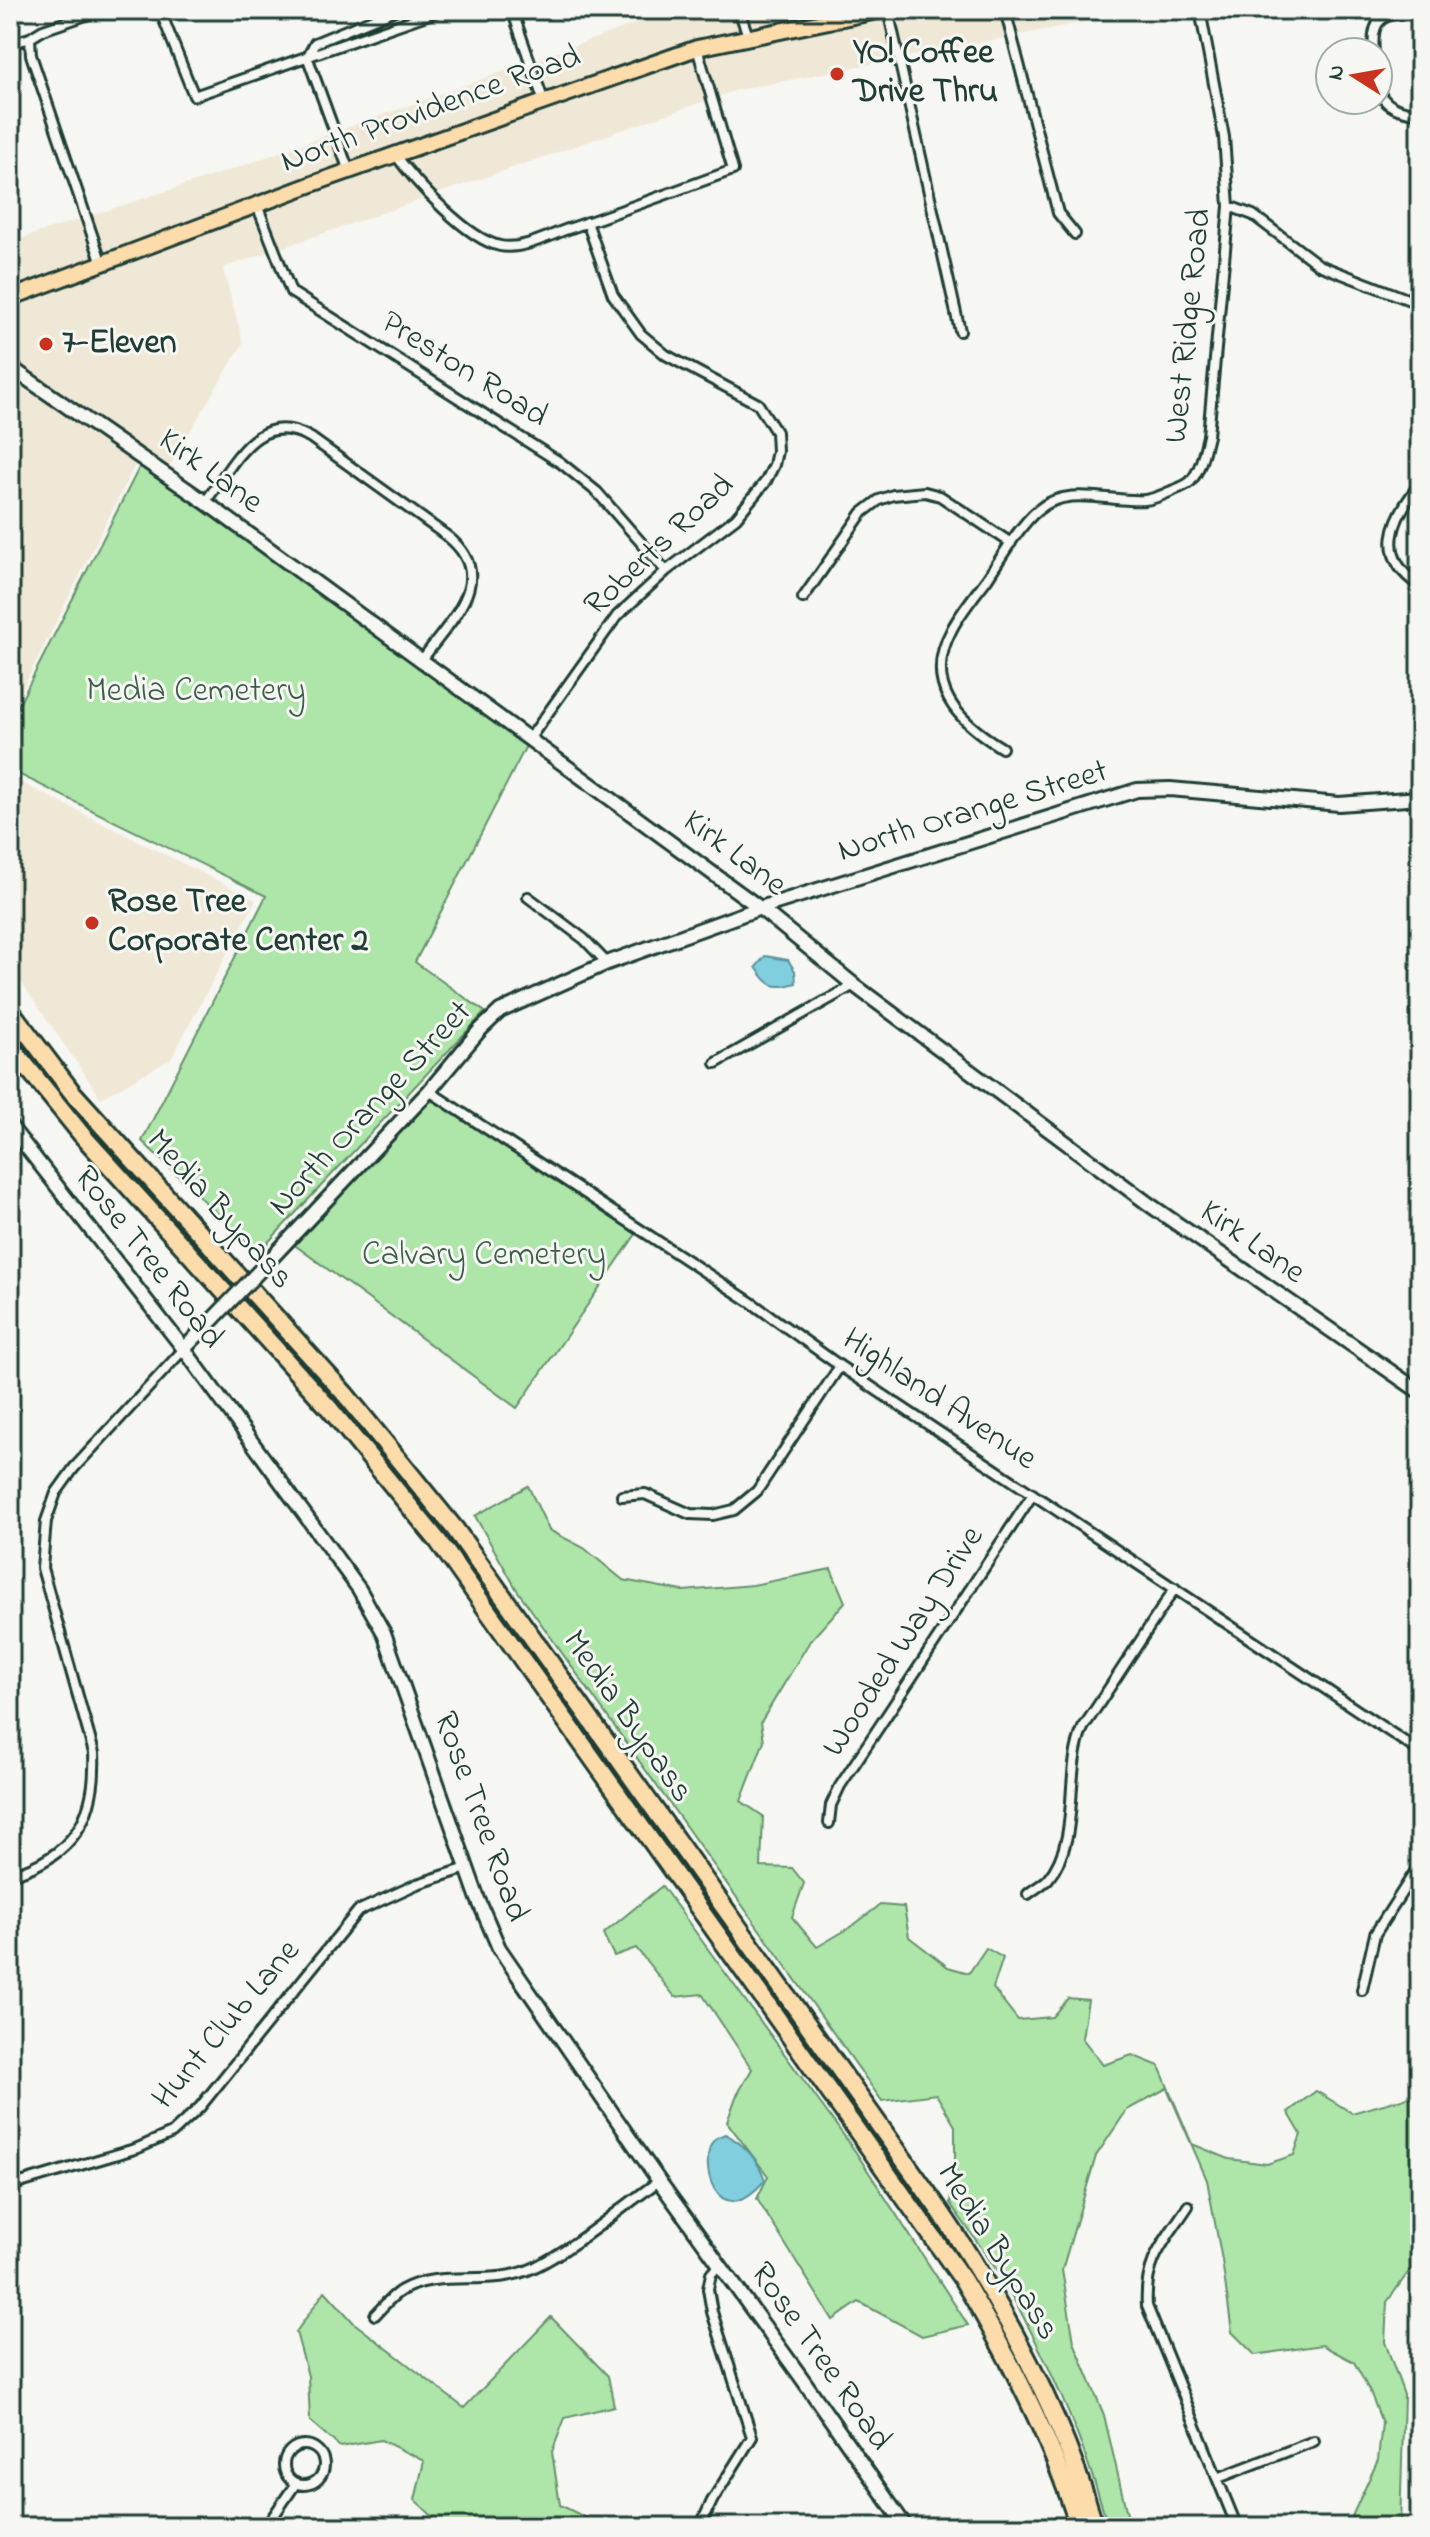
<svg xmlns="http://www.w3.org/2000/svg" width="1430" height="2537" viewBox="0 0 1430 2537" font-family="'Indie Flower',sans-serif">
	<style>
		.built { fill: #f0e8d6 }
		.green { fill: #aee5a8; stroke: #66916e; stroke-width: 2 }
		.water { fill: #81cedf; stroke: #5a949b; stroke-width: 2 }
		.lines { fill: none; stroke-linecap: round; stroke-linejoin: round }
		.street-casing { stroke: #1f3d34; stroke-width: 14 }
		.secondary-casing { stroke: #1f3d34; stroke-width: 18 }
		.primary-casing { stroke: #1f3d34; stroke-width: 20 }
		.highway-casing { stroke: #1f3d34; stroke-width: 22 }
		.street { stroke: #f6f6f2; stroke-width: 8 }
		.secondary { stroke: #f6f6f2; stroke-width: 12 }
		.primary { stroke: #fddcac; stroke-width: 14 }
		.highway { stroke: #fddcac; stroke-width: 16 }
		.secondary-bridge-casing { stroke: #1f3d34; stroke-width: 18; stroke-linecap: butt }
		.secondary-bridge { stroke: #f6f6f2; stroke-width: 12 }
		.poi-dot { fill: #c8321e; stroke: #f6f6f2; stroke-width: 3 }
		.labels { text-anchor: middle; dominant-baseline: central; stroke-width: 6; stroke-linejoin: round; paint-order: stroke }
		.poi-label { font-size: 34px; font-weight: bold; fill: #1f3d34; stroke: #f6f6f2; text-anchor: start }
		.street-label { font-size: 34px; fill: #1f3d34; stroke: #f6f6f2 }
		.park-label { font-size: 34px; fill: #3c5f4b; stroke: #f6f6f2 }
	</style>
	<rect width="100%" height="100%" fill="#f6f6f2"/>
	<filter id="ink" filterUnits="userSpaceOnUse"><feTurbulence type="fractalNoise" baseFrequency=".0125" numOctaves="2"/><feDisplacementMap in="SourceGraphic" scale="16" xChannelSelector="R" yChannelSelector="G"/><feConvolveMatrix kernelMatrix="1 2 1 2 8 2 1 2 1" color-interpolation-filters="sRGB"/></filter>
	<g filter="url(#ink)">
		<path class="built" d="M673 10H1147L737 90 223 268 243 343 167 470 137 461 10 714V242L228 171Z
			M10 777 256 900 171 1059 101 1098 10 966Z"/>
		<path class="green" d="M142 462 527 744 415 962 485 1012 258 1253 142 1141 266 896 10 770V722Z
			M429 1101 439 1102 636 1234 517 1408 292 1243 423 1105Z
			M528 1486 549 1530 584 1548 623 1580 683 1591 753 1585 831 1569 845 1602 810 1641 761 1722 764 1741 741 1801 763 1816 761 1867 792 1868 804 1883 792 1917 817 1947 851 1927 880 1905 904 1907 909 1937 948 1967 969 1973 986 1948 1003 1958 993 1988 1018 2020 1052 2017 1068 1998 1088 2000 1082 2038 1103 2065 1132 2055 1159 2066 1192 2144 1229 2159 1267 2164 1294 2155 1301 2134 1288 2112 1316 2091 1352 2113 1412 2096 1420 2100V2256L1387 2302 1385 2342 1404 2395 1400 2527H1347L1378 2460 1382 2423 1371 2394 1354 2362 1322 2345 1255 2355 1232 2332 1222 2260 1207 2180 1167 2088 1127 2110 1096 2156 1062 2270 1074 2342 1104 2415 1130 2527H1108C1086 2445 1043 2347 999 2274 984 2250 966 2227 950 2203L955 2168V2126L936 2094 882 2101 517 1590 475 1516Z
			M662 1886 855 2151 968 2325 922 2336 859 2302 833 2320 757 2199 768 2176 727 2122 736 2097 752 2069 702 1994 675 1997 636 1948 614 1956 603 1934Z
			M325 2291 354 2323 464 2408 551 2317 608 2376 614 2406 565 2418 552 2452 560 2505 605 2527H444L415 2500 424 2461 381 2440 340 2447 310 2421 308 2376 296 2332Z"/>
		<path class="water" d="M765 956 788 960 795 971 796 983C774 990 768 986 756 967Z
			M725 2134C744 2144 758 2159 765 2180 715 2238 697 2159 714 2140 716 2137 721 2136 725 2134Z"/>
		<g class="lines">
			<defs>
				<path id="street" d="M101 10 43 30 30 38 31 55 102 264
					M160 10 194 96 441 10
					M512 10 544 102
					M739 10 748 36
					M888 10 960 331
					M1005 10 1058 213 1075 234
					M10 44 30 38
					M1374 52C1370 14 1386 15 1419 10
					M307 56 349 171
					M308 56 315 43 395 10
					M1378 87C1383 108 1401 111 1420 114
					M395 154C415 182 467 239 500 246 521 250 546 237 565 230 622 211 677 190 733 170L697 48
					M257 205 291 292 561 463 597 492 666 571
					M1229 206 1253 215 1319 265 1420 304
					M1420 484C1392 518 1375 557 1420 586
					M205 502C234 465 257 407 311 438L447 536C500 578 450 620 422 660
					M803 598 862 513 879 500 893 495 925 492 940 496 1011 543
					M530 738 617 616 666 571 736 518 766 481 774 465 777 451 776 432 758 404 666 355 641 334 613 295 587 222
					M1002 748C957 721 922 685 952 629 961 612 975 595 987 579 1001 558 1019 526 1038 510 1068 484 1111 503 1145 500 1155 499 1165 494 1174 490 1179 488 1186 485 1190 482 1201 470 1204 451 1208 436L1229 206 1224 137 1200 10
					M528 897 584 939 607 963
					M716 1063 854 985
					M429 1091 752 1303 840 1366 1420 1752
					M622 1496 645 1494 690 1514 713 1515 734 1510 757 1491 840 1366
					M829 1823 831 1805 840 1786 1033 1494
					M10 1875C73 1857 97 1817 94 1753L42 1568 46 1521 56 1493 74 1468 184 1349
					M1028 1894C1034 1889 1042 1885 1048 1879 1082 1838 1063 1774 1083 1728L1175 1588
					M1362 1990 1375 1934 1420 1864
					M10 2186 138 2148 172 2133 200 2107 358 1911 417 1884 467 1868
					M1188 2206C1164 2243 1144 2260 1147 2306L1237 2527
					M375 2315C383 2307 391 2296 402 2290 441 2268 491 2288 533 2268 576 2247 619 2209 659 2181
					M284 2465a20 20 0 1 1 40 0a20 20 0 1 1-40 0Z
					M1218 2478 1314 2441
					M266 2527 296 2483
					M700 2527 712 2501 752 2437 712 2312 708 2289 711 2274 720 2264"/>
				<path id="secondary" d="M10 367 205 502 760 908 854 985 1150 1205 1420 1392
					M10 1126 184 1349 359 1589 384 1633 478 1899 499 1948 659 2181 801 2377 906 2527
					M264 1266 429 1091 479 1031 500 1011 607 963 760 908 1137 790 1170 789 1339 804 1420 798
					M184 1349 214 1318"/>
				<path id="primary" d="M10 298 315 183 697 48 882 10"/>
				<path id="highway" d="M10 1010 72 1092 345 1394 455 1529 936 2205C1004 2305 1061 2411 1095 2527
					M10 1046 82 1135 329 1408 438 1541 963 2280C1010 2358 1052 2440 1079 2527"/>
			</defs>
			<use href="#street" class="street-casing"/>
			<use href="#secondary" class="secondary-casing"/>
			<use href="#primary" class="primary-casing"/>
			<use href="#highway" class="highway-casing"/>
			<use href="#street" class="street"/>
			<use href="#secondary" class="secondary"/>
			<use href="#primary" class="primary"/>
			<use href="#highway" class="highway"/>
			<defs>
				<path id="secondary-bridge" d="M214 1318 264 1266"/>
			</defs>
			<use href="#secondary-bridge" class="secondary-bridge-casing"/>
			<use href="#secondary-bridge" class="secondary-bridge"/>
		</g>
	</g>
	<g class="poi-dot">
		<circle cx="837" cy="74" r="8"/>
		<circle cx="46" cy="344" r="8"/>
		<circle cx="92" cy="923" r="8"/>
	</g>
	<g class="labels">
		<g class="poi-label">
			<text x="853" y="54">YO! Coffee<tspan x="853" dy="39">Drive Thru</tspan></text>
			<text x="62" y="344">7-Eleven</text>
			<text x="108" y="903">Rose Tree<tspan x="108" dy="39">Corporate Center 2</tspan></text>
		</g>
		<g class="street-label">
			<text transform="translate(431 110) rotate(-20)">North Providence Road</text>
			<text transform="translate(1189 326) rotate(-84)">West Ridge Road</text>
			<text transform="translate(464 370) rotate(32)">Preston Road</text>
			<text transform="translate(210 472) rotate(36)">Kirk Lane</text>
			<text transform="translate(660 546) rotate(-43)">Roberts Road</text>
			<text transform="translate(973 812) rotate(-17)">North Orange Street</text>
			<text transform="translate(734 854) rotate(37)">Kirk Lane</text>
			<text transform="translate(371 1109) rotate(-47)">North Orange Street</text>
			<text transform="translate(219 1210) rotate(48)">Media Bypass</text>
			<text transform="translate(1252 1243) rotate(35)">Kirk Lane</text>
			<text transform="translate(148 1258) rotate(52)">Rose Tree Road</text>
			<text transform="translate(939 1400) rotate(34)">Highland Avenue</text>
			<text transform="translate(904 1642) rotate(-57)">Wooded Way Drive</text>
			<text transform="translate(627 1717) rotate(55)">Media Bypass</text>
			<text transform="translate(480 1817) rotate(70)">Rose Tree Road</text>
			<text transform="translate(227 2025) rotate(-50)">Hunt Club Lane</text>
			<text transform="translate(997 2252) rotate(58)">Media Bypass</text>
			<text transform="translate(820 2357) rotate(55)">Rose Tree Road</text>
		</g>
		<g class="park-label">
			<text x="196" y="692">Media Cemetery</text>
			<text x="484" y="1256">Calvary Cemetery</text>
		</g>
	</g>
	<rect width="1430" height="2537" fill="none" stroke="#f6f6f2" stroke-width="40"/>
	<rect x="20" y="20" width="1390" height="2497" fill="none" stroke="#1f3d34" stroke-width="3" filter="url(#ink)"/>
	<g transform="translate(1354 76) rotate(281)"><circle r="38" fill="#f6f6f2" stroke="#a0aca6" stroke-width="2"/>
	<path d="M0-6L14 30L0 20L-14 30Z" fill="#c8321e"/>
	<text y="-12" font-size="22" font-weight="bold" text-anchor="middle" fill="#1f3d34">N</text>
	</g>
</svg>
